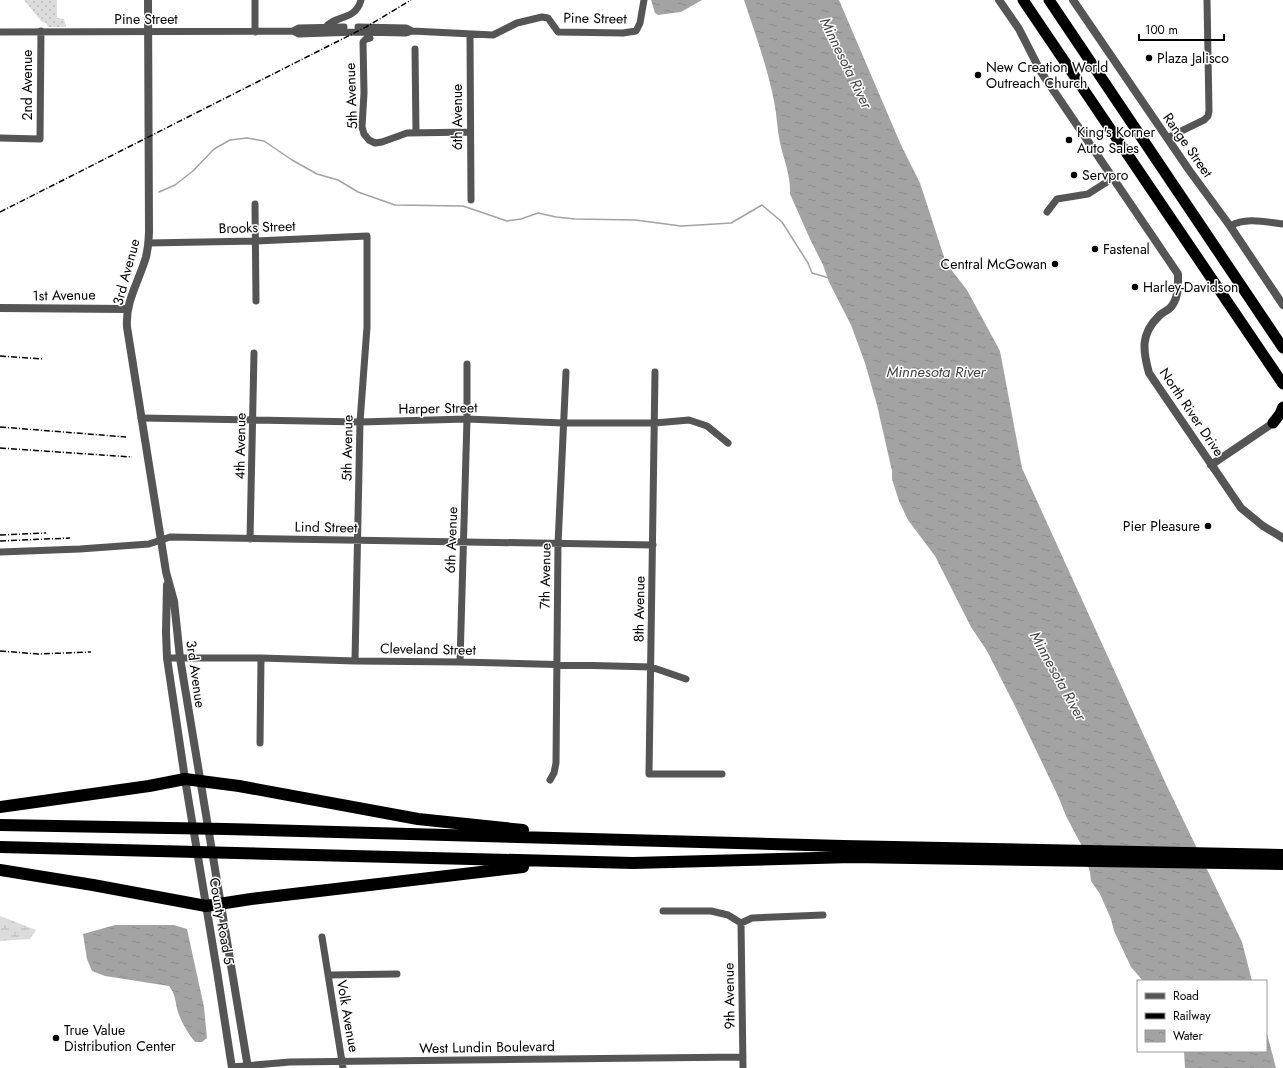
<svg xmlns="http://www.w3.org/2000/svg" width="1283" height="1068" viewBox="0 0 1283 1068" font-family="Jost,sans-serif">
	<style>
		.grass { fill: url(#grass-dots) }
		.wetland { fill: url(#wetland-marsh) }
		.water { fill: url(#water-ripples) }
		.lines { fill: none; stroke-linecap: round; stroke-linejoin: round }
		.stream { stroke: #a3a3a3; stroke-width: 1.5 }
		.minor { stroke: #555; stroke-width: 7 }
		.tertiary { stroke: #555; stroke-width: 8 }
		.trunk { stroke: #000; stroke-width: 11 }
		.motorway { stroke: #000; stroke-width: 12 }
		.rail { stroke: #000; stroke-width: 1.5; stroke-dasharray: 6 2 1 2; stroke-linecap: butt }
		.poi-dot { fill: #000; stroke: #fff; stroke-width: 1.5 }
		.labels { text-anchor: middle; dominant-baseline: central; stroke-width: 3; stroke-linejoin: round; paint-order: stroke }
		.street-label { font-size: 14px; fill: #000; stroke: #fff }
		.poi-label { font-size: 14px; fill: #000; stroke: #fff; text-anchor: start }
		.water-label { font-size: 15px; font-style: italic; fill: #444; stroke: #fff }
	</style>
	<defs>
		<pattern id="grass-dots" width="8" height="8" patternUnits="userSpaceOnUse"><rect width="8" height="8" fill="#dcdcdc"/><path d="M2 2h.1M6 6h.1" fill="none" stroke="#bbb" stroke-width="1.8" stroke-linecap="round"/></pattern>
		<pattern id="wetland-marsh" width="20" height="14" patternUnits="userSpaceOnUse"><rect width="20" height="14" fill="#dcdcdc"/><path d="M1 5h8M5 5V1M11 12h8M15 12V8" fill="none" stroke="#bbb"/></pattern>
		<pattern id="water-ripples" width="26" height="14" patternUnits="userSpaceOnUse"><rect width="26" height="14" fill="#a3a3a3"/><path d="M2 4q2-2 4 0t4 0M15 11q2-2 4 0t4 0" fill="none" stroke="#8b8b8b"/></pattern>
	</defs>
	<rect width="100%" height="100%" fill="#fff"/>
	<path class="grass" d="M24 0H57V18L64 19 66 26 65 27H48L46 23 42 22Z"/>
	<path class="wetland" d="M0 916 36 930 30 939 0 941Z"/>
	<path class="water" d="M651 0H702L681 12 658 15 655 13Z
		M744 0H839L901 145 920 183 946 263 967 290 1000 351 1022 468 1165 782 1242 942 1252 981H1143L1131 967 1114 931 1111 919 1100 894 1091 881 1090 873 1084 850 1066 816 1058 796 1015 706 987 651 971 627 935 556 908 520 899 501 892 479V471L877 405 865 363 851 325 829 282 823 265 810 239 790 194C791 177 784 160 780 143 777 129 777 115 774 101 767 66 755 33 744 0Z
		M115 925H174L187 929 204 1007 207 1038 202 1042H195C187 1032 181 1022 177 1009 175 999 175 994 169 986L105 976 92 971 87 959 83 934Z
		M1266 1030 1276 1068H1185L1184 1051H1266Z"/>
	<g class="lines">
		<path class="stream" d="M159 192 175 185 194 170 214 149 230 140 247 138 264 141 292 160 317 174 338 180 358 192 395 205 463 206 507 221 521 219 538 213 556 217 575 219 635 220 681 226 699 225 731 223 762 205 782 222 808 263 812 273 829 278"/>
		<path class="minor" d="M255 0V32
			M358 27 406 28 412 31 493 35 517 23 542 17 548 18 558 32 623 33 636 31 640 23 644 0
			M325 28C335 14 355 22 361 0
			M293 31 299 28 344 27
			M0 32 293 31 299 34 357 32 406 33 412 31
			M470 35 471 200
			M370 38 366 39 363 42 364 93 362 127 364 134 369 140 375 143 382 142 407 133 470 132
			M415 49 416 133
			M0 138 40 139 41 31
			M1167 138 1204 120 1208 116 1209 111 1207 0
			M255 204 256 301
			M1047 212 1057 199 1088 194 1113 178
			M1230 226C1246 217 1265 222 1283 224
			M148 243 256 241 367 236V327L360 422 355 661
			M655 372 649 774H722
			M141 418 360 422 467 419 563 423H655L689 420 707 426 728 443
			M250 539 254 353
			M0 552 80 549 149 544 170 537 653 545
			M167 658H261L355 661 460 662 651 667 686 679
			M460 662 467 419V364
			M260 743 261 658
			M550 780 554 773 556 763 558 544 566 372
			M663 911H711L728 915 741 923
			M741 923 743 1068
			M741 923 752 918 823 915
			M322 937 343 1068
			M328 975 397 974
			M232 1067 290 1062 743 1057"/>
		<path class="tertiary" d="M148 0 149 232C149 240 148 249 146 257 139 281 125 302 127 327L161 540 166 572 174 601 180 658 248 1068
			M999 0 1019 29 1041 72 1178 274C1178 285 1179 297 1171 307 1168 311 1162 312 1159 316 1140 334 1143 351 1149 373L1241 508 1263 526 1283 538
			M1073 0 1189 170 1230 226 1283 305
			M0 308 128 309
			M1211 465 1273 423
			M167 585 166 632 167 658 185 779 217 971 232 1068"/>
		<path class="trunk" d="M1023 0 1283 384
			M1049 0 1283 348
			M1273 423 1280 414 1283 407"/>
		<path class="motorway" d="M0 807 149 786 185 779 239 786 418 819 523 830
			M0 825 225 829 843 846 1283 855
			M0 847 633 863 852 857 1283 864
			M0 870 93 885 206 906 251 899 523 867"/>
		<path class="rail" d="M0 212 366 27 411 0
			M0 356 43 359
			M0 427 126 437
			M0 448 132 457
			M0 535 46 533
			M0 541 70 538
			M0 651 38 654 91 652"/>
	</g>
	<g class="poi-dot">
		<circle cx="1149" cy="58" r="4"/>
		<circle cx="978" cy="75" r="4"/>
		<circle cx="1069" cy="140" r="4"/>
		<circle cx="1074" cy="175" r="4"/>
		<circle cx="1095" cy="249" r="4"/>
		<circle cx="1055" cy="264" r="4"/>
		<circle cx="1135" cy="287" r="4"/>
		<circle cx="1208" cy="526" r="4"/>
		<circle cx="56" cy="1038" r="4"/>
	</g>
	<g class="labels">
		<g class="street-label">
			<text transform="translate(595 18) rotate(1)">Pine Street</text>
			<text x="146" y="19">Pine Street</text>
			<text transform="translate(27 85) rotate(-90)">2nd Avenue</text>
			<text transform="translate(351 96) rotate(-92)">5th Avenue</text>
			<text transform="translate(457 117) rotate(-90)">6th Avenue</text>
			<text transform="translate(1188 145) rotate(55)">Range Street</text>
			<text transform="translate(257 227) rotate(-2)">Brooks Street</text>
			<text transform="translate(126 272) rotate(-75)">3rd Avenue</text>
			<text transform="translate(64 295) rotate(-1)">1st Avenue</text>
			<text transform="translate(438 408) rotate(-1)">Harper Street</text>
			<text transform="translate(1192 412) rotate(56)">North River Drive</text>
			<text transform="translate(240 446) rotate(-89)">4th Avenue</text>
			<text transform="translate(347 448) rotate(-89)">5th Avenue</text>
			<text transform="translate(326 527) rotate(1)">Lind Street</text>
			<text transform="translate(451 540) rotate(-88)">6th Avenue</text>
			<text transform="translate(545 576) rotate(-89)">7th Avenue</text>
			<text transform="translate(639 609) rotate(-89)">8th Avenue</text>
			<text transform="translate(428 649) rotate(1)">Cleveland Street</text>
			<text transform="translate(196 674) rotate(82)">3rd Avenue</text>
			<text transform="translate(222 921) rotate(80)">County Road 5</text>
			<text transform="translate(729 996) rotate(-91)">9th Avenue</text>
			<text transform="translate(348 1016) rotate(80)">Volk Avenue</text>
			<text transform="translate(487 1047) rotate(-1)">West Lundin Boulevard</text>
		</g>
		<g class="poi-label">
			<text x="1157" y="58">Plaza Jalisco</text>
			<text x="986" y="67">New Creation World<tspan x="986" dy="16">Outreach Church</tspan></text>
			<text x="1077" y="132">King's Korner<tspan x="1077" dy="16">Auto Sales</tspan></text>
			<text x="1082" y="175">Servpro</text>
			<text x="1103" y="249">Fastenal</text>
			<text x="1047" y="264" text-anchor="end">Central McGowan</text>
			<text x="1143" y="287">Harley-Davidson</text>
			<text x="1200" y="526" text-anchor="end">Pier Pleasure</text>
			<text x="64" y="1030">True Value<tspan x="64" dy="16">Distribution Center</tspan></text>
		</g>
		<g class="water-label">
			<text transform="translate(846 63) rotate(64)">Minnesota River</text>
			<text x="936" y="372">Minnesota River</text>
			<text transform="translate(1058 676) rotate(61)">Minnesota River</text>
		</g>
	</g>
	<rect x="1137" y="980" width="130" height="72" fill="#ffffff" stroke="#999999"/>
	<rect x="1145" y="993" width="20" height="6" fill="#555555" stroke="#999999"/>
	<text x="1173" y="1000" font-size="12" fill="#000000">Road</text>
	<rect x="1145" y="1013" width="20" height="6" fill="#000000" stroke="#999999"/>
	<text x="1173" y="1020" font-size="12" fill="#000000">Railway</text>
	<rect x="1145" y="1030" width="20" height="12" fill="url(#water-ripples)" stroke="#999999"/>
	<text x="1173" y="1040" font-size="12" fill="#000000">Water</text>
	<path d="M1139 34v6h85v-6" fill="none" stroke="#000000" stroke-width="2"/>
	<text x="1145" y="34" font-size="12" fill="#000000" stroke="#ffffff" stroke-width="3" paint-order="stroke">100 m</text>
</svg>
